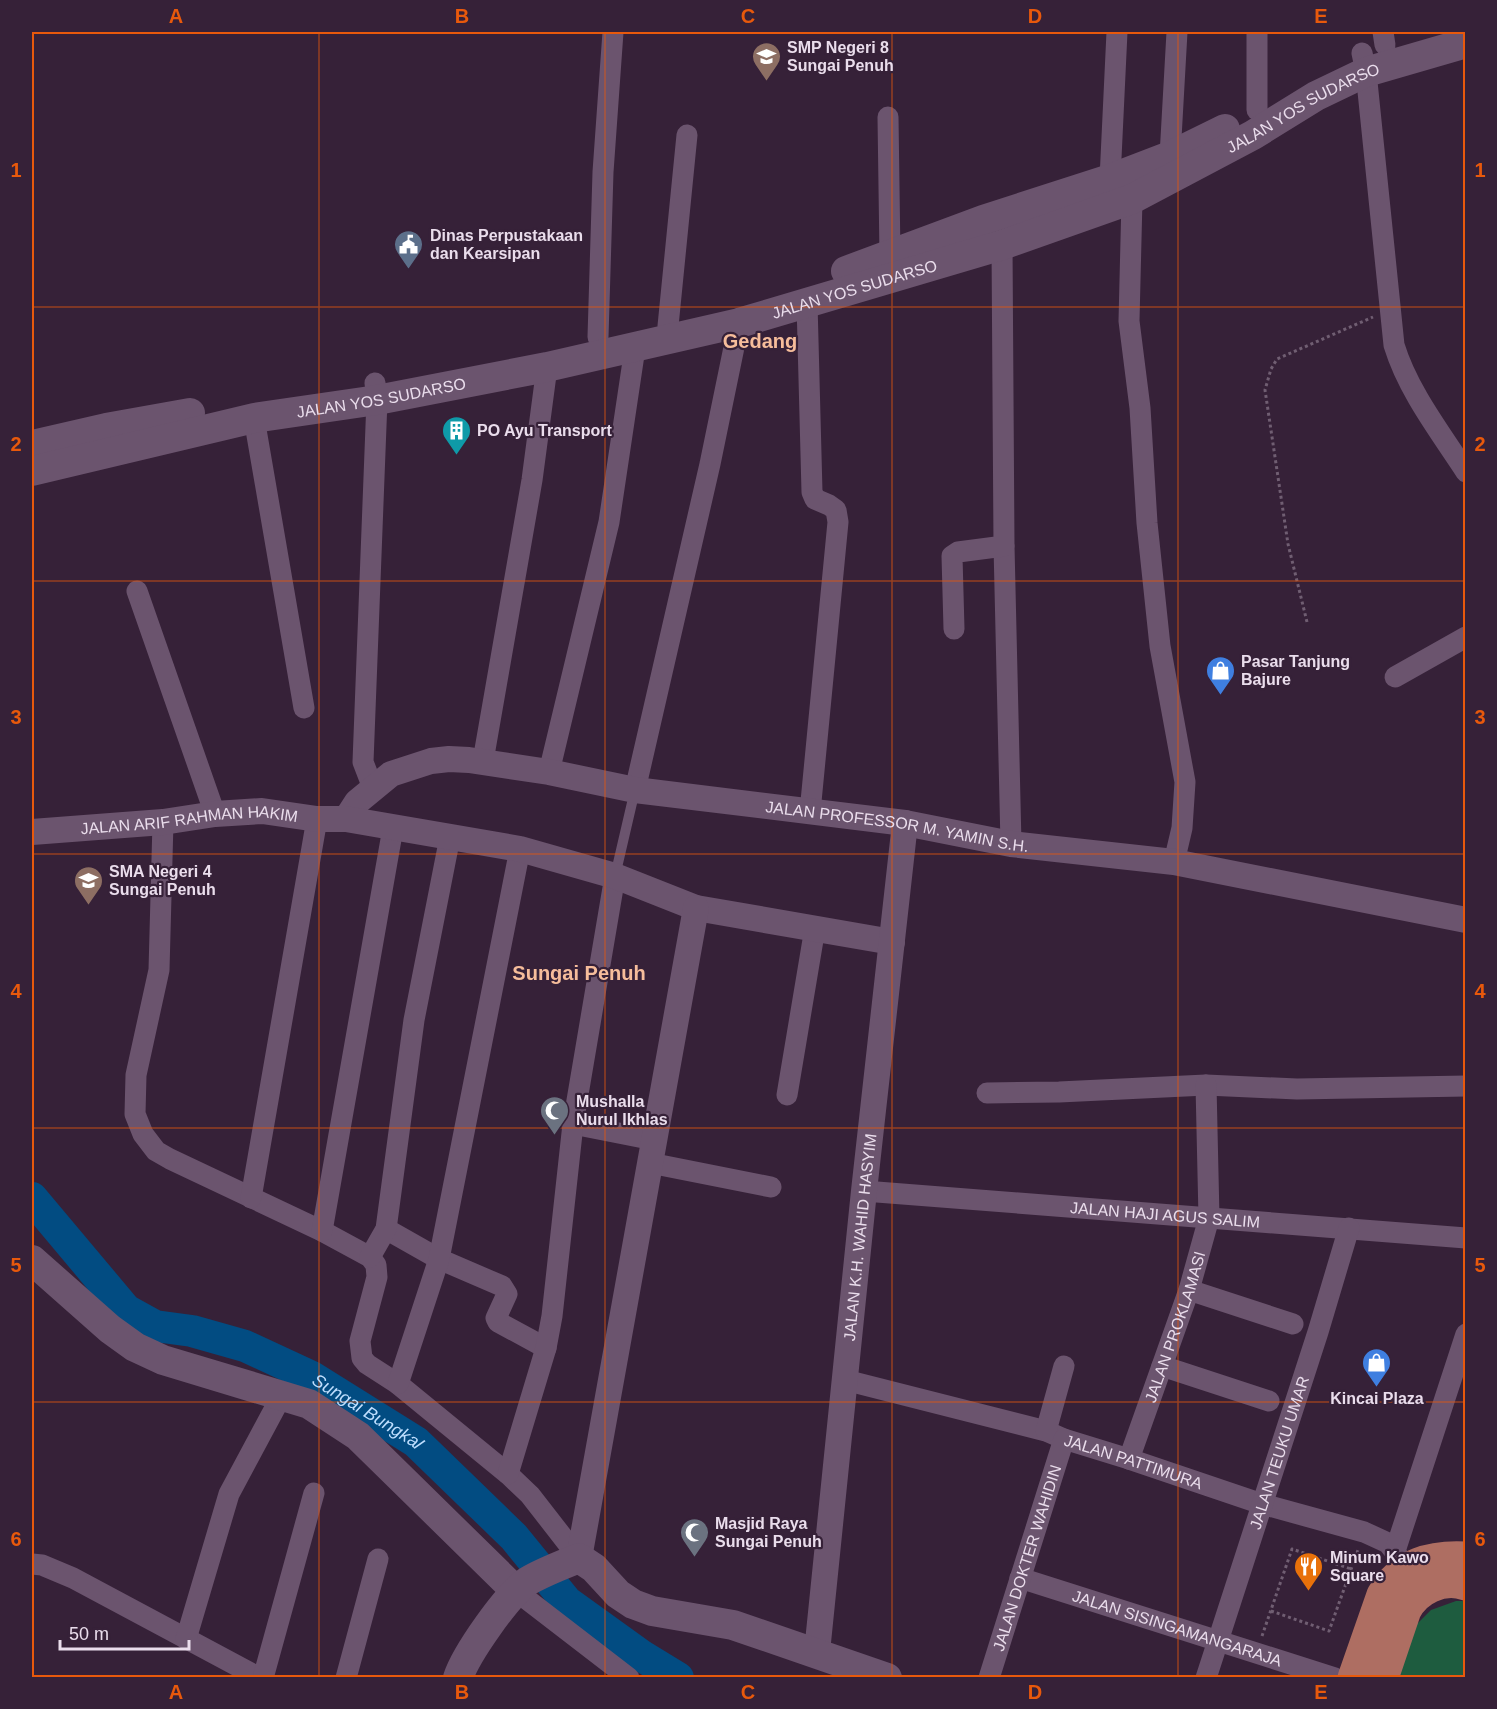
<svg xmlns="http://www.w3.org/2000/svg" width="1497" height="1709" viewBox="0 0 1497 1709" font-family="Arial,sans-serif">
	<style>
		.green { fill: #1e5c3f }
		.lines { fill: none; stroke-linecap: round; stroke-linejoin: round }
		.river { stroke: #024c82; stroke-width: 32 }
		.path { stroke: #705e72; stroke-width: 3; stroke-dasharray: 3 3; stroke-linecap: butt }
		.service { stroke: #6b546e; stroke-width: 10 }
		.minor { stroke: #6b546e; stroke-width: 21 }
		.tertiary { stroke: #6b546e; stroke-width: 26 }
		.secondary { stroke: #6b546e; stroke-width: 30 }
		.trunk { stroke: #ae6e62; stroke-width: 33 }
		.grid { fill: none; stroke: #e8590c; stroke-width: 1.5; stroke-opacity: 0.55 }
		.labels { text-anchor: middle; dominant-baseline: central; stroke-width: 4.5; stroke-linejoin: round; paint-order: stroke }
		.poi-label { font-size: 16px; font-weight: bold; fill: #eaddec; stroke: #362138; text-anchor: start }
		.street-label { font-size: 16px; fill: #eaddec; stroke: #362138 }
		.water-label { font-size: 18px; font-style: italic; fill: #bedefe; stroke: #362138 }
		.quarter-label { font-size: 20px; font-weight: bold; fill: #f6bd9b; stroke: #362138 }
		.neatline { fill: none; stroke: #e8590c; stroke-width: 2 }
		.grid-label { font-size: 20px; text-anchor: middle; font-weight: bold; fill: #e8590c }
	</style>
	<rect width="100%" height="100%" fill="#362138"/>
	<path class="green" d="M1456 1601H1465V1677L1399 1678 1413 1628 1431 1610Z"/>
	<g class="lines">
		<path class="river" id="s1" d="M32 1198 126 1310 155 1326 192 1331 245 1346 312 1377 416 1442 514 1537 567 1602 642 1656 678 1678"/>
		<path class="path" d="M1307 622 1288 544 1265 390 1271 369 1277 359 1373 317
			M1271 1611 1329 1631 1358 1550
			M1262 1636 1292 1549 1351 1569"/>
		<path class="service" d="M615 876 635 790"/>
		<g class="minor">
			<path d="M1257 32V110"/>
			<path d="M1383 32 1385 45"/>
			<path d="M1362 53 1366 72 1394 345C1408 391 1440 432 1466 472"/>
			<path d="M888 117 890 256"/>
			<path d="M1170 156 1177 32"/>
			<path d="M1110 179 1117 32"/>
			<path d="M1132 199 1129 321 1140 408 1147 523 1160 646 1185 782 1182 828 1174 862"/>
			<path d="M807 303 812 492 815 499 829 505 836 510 838 522 810 812"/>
			<path d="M668 326 687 135"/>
			<path d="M598 337 603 172 613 32"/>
			<path d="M254 418 304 708"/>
			<path d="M1004 546 1011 844"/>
			<path d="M137 591 215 814"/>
			<path d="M954 629 952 556 958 552 1004 546 1002 245"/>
			<path d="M1395 677 1466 637"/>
			<path d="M483 761 532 480 547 367"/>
			<path d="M549 772 609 522 635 348"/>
			<path d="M373 788 363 762 377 400 375 383"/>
			<path d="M635 790 710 464 739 323"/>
			<path d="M163 822 159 970 136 1075 135 1114 143 1134 156 1151 170 1159 322 1231 370 1257 376 1265 377 1277 360 1341 362 1358 367 1364 398 1384 508 1474 530 1495 579 1558"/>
			<path d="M987 1093 1059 1092 1206 1085 1297 1089 1466 1086"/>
			<path d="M787 1095 815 928"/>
			<path d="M573 1124 654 1140"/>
			<path d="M650 1163 771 1187"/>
			<path id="s2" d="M864 1191 1466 1238"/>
			<path d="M251 1198 317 819"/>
			<path d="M386 1229 439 1259 502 1286 507 1294 496 1318 498 1322 546 1348"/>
			<path d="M322 1231 393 828"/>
			<path d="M370 1257 386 1229 414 1020 450 837"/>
			<path d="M1189 1290 1293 1324"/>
			<path d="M1162 1366 1269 1401"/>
			<path id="s3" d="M845 1380 1046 1431 1064 1439 1129 1459 1262 1504 1364 1532 1388 1543 1407 1568"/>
			<path d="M398 1384 439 1259 520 849"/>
			<path d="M1046 1431 1064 1366"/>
			<path id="s4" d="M1129 1459 1189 1290 1209 1218 1206 1085"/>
			<path d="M508 1474 546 1348 552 1316 573 1124 615 876"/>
			<path d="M1395 1551 1466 1334"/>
			<path d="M32 1564 42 1565 73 1578 260 1678"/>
			<path id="s5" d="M1020 1578 1335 1678"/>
			<path d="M516 1591 629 1678"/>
			<path d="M186 1639 229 1494 282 1395"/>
			<path d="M263 1678 314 1493"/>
			<path d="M346 1678 378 1559"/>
			<path id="s6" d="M989 1678 1064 1439"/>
			<path id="s7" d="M1206 1678 1318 1332 1349 1228"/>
		</g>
		<g class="tertiary">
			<path id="s8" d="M346 819 357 802 391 774 431 761 449 759 469 760 549 772 635 790 905 823 1011 844 1174 862 1466 920"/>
			<path id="s9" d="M32 832 163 822 215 814 262 811 317 819H346L520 849 615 876 696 908 892 942"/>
			<path d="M579 1558 696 908"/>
			<path id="s10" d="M817 1652 864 1191 905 823"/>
		</g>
		<g class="secondary">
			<path d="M846 271 983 220 1110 179 1170 156 1225 129"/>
			<path d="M32 445 106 428 190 413"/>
			<path id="s11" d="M32 471 254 418 377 400 547 367 739 323 1002 245 1132 199 1253 135 1316 96 1366 72 1466 43"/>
			<path d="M32 1260 110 1329 135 1347 163 1360 309 1404 358 1436 516 1591"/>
			<path d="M458 1678C466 1654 507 1595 528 1581 543 1572 562 1565 579 1558L594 1568 618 1594 633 1604 652 1611 733 1625 887 1678"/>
		</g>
		<path class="trunk" d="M1354 1678 1383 1595C1402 1564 1431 1556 1466 1558
			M1382 1678 1405 1610C1416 1589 1442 1576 1466 1584"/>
	</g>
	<path class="grid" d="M319 32V1678M605 32V1678M892 32V1678M1178 32V1678M32 307H1466M32 581H1466M32 854H1466M32 1128H1466M32 1402H1466"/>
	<defs>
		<symbol id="school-pin" viewBox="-11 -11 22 30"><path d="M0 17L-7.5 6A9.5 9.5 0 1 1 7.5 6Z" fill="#8d6e63" stroke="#362138"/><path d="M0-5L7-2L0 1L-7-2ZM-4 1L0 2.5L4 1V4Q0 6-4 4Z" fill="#fff"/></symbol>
		<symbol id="civic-pin" viewBox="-11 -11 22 30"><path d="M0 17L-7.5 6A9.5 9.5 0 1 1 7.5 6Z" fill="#5c6f8a" stroke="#362138"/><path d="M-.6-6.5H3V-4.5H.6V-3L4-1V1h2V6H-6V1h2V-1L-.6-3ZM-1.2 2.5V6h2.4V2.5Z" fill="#fff"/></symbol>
		<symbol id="building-pin" viewBox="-11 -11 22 30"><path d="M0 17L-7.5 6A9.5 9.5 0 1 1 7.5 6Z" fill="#0f9aa8" stroke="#362138"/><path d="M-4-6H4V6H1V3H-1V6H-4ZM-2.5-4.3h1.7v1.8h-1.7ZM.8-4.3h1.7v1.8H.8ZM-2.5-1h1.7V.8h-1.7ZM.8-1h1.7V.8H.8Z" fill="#fff"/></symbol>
		<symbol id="shop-pin" viewBox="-11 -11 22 30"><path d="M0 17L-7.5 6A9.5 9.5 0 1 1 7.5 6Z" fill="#3f7fe0" stroke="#362138"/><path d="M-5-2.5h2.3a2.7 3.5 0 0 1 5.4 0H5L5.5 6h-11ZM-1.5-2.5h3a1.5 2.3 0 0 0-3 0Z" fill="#fff"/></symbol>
		<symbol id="mosque-pin" viewBox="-11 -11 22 30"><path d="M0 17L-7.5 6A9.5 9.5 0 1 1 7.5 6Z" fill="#6b7280" stroke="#362138"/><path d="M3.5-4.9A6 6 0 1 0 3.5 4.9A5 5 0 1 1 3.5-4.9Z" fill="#fff"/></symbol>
		<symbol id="restaurant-pin" viewBox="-11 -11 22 30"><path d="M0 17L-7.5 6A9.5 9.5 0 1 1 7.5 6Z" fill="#e8710a" stroke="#362138"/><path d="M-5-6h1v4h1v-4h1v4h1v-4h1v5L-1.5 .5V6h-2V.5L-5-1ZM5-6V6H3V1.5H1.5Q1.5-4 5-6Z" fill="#fff"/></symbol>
	</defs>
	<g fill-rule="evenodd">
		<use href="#school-pin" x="750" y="40" width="33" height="45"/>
		<use href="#civic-pin" x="392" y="228" width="33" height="45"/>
		<use href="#building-pin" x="440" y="414" width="33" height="45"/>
		<use href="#shop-pin" x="1204" y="654" width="33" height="45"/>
		<use href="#school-pin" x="72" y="864" width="33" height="45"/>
		<use href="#mosque-pin" x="538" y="1094" width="33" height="45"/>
		<use href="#shop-pin" x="1360" y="1346" width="33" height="45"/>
		<use href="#mosque-pin" x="678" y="1516" width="33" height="45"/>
		<use href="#restaurant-pin" x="1292" y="1550" width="33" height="45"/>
	</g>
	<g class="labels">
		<g class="poi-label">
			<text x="787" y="47">SMP Negeri 8<tspan x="787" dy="18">Sungai Penuh</tspan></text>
			<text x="430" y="235">Dinas Perpustakaan<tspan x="430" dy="18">dan Kearsipan</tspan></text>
			<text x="477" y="430">PO Ayu Transport</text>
			<text x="1241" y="661">Pasar Tanjung<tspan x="1241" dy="18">Bajure</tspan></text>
			<text x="109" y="871">SMA Negeri 4<tspan x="109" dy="18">Sungai Penuh</tspan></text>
			<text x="576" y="1101">Mushalla<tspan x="576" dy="18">Nurul Ikhlas</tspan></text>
			<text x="1377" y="1398" text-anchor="middle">Kincai Plaza</text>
			<text x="715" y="1523">Masjid Raya<tspan x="715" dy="18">Sungai Penuh</tspan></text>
			<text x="1330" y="1557">Minum Kawo<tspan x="1330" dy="18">Square</tspan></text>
		</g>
		<g class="street-label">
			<text stroke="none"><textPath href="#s11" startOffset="1329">JALAN YOS SUDARSO</textPath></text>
			<text stroke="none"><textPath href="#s11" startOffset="843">JALAN YOS SUDARSO</textPath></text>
			<text stroke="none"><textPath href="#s11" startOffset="357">JALAN YOS SUDARSO</textPath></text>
			<text stroke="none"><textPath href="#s9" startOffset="158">JALAN ARIF RAHMAN HAKIM</textPath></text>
			<text stroke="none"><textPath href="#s8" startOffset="578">JALAN PROFESSOR M. YAMIN S.H.</textPath></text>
			<text stroke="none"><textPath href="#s2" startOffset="302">JALAN HAJI AGUS SALIM</textPath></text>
			<text stroke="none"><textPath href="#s10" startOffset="417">JALAN K.H. WAHID HASYIM</textPath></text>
			<text stroke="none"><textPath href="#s4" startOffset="140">JALAN PROKLAMASI</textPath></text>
			<text stroke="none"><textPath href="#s7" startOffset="237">JALAN TEUKU UMAR</textPath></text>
			<text stroke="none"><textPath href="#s3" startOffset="300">JALAN PATTIMURA</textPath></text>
			<text stroke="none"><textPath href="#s6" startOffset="126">JALAN DOKTER WAHIDIN</textPath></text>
			<text stroke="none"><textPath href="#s5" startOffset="165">JALAN SISINGAMANGARAJA</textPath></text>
		</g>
		<g class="water-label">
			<text stroke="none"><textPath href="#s1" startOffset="411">Sungai Bungkal</textPath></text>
		</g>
		<g class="quarter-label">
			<text x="760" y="341">Gedang</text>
			<text x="579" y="973">Sungai Penuh</text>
		</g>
	</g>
	<rect width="1497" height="1709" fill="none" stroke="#362138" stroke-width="66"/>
	<path d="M60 1640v9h129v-9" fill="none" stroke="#eaddec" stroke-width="3"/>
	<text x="69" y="1640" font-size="18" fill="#eaddec" stroke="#362138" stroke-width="4.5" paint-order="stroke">50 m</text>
	<rect x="33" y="33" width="1431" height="1643" class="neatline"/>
	<g class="grid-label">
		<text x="176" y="23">A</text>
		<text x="462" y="23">B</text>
		<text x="748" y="23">C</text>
		<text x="1035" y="23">D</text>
		<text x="1321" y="23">E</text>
		<text x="16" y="177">1</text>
		<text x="1480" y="177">1</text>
		<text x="16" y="451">2</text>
		<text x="1480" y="451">2</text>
		<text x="16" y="724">3</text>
		<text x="1480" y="724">3</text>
		<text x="16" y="998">4</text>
		<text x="1480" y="998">4</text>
		<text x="16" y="1272">5</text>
		<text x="1480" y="1272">5</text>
		<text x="16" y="1546">6</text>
		<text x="1480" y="1546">6</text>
		<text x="176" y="1699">A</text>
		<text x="462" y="1699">B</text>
		<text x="748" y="1699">C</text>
		<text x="1035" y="1699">D</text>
		<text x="1321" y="1699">E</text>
	</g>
</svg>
